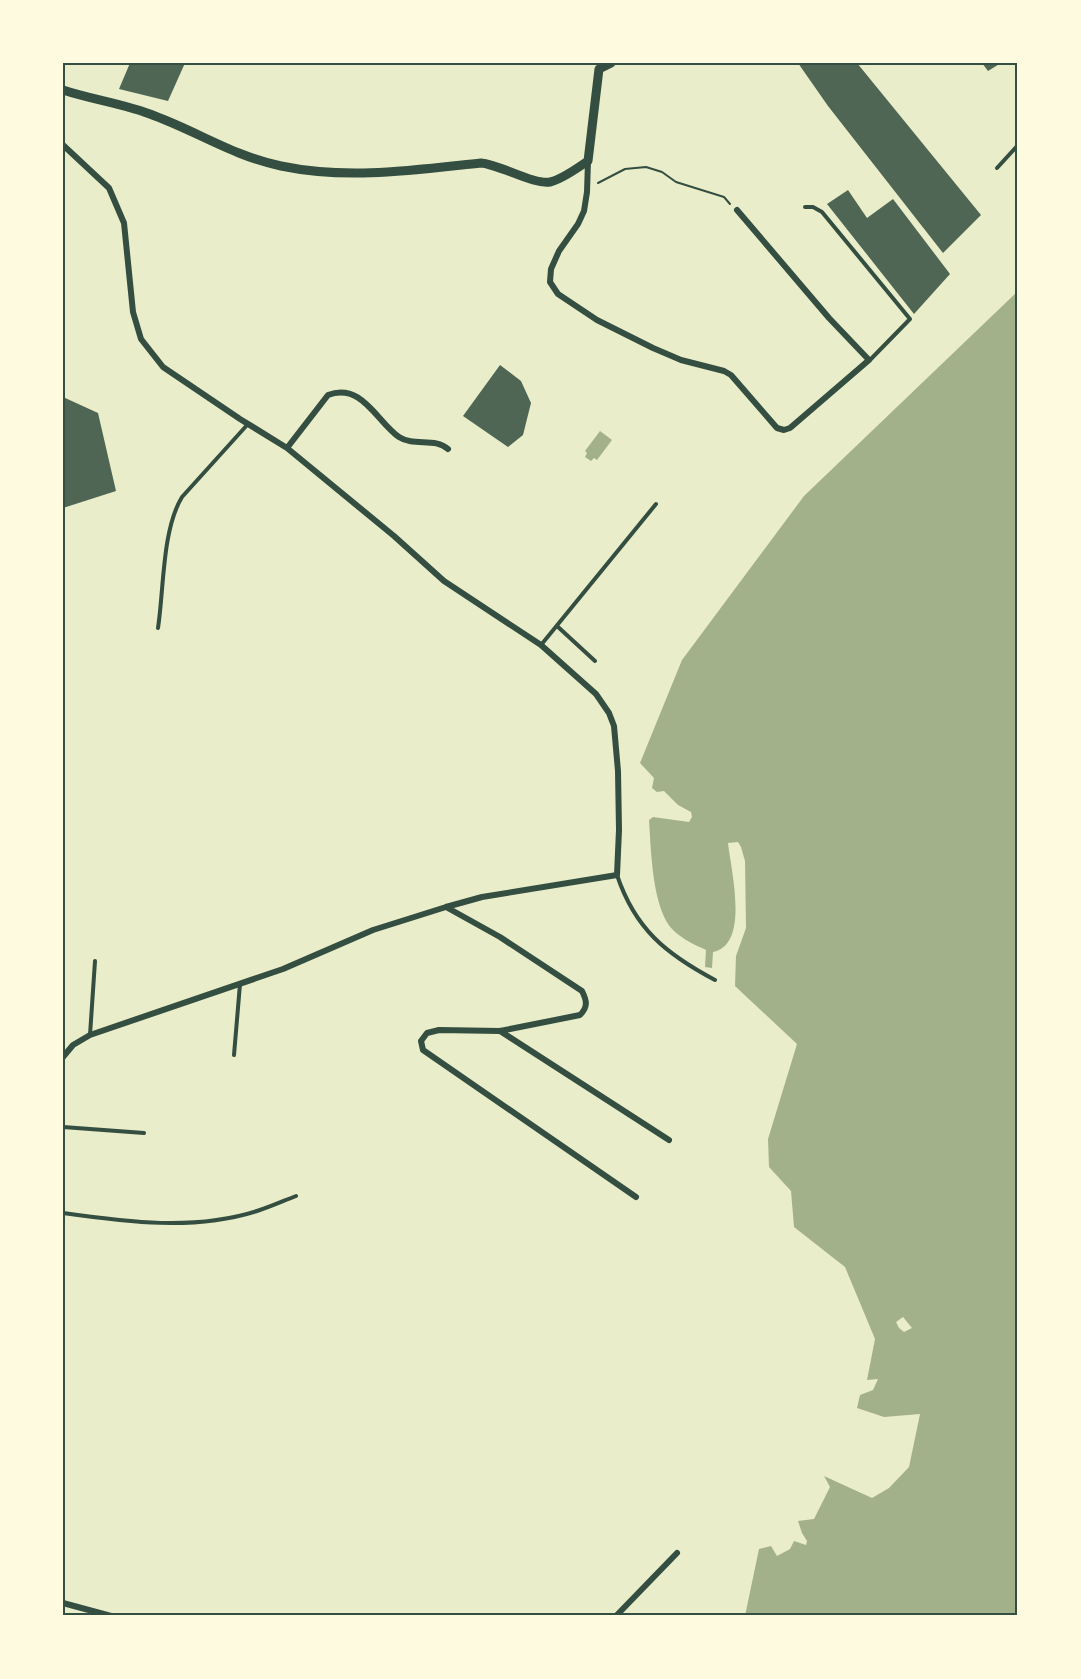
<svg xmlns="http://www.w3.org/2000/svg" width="1081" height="1679" viewBox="0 0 1081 1679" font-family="Arial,sans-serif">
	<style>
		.water { fill: #a3b18a; fill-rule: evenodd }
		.building { fill: #4f6655 }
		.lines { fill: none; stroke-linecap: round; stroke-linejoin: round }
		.path { stroke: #344e41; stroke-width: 2 }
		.service { stroke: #344e41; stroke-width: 4 }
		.minor { stroke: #344e41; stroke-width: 6 }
		.tertiary { stroke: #344e41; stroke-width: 9 }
		.neatline { fill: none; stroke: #344e41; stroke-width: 2 }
	</style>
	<rect width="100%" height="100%" fill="#e9edc9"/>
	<path class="water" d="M1018 291V1616H745L759 1549 771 1546 777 1556 790 1549 794 1541 806 1545 807 1541 802 1533 798 1521 814 1519 830 1487 824 1476 872 1498 889 1488 909 1467 920 1414 884 1417 857 1408 860 1395 873 1390 878 1379 867 1380 875 1339 845 1267 794 1227 791 1191 769 1167 768 1139 797 1044 735 986 736 956 746 928 745 861 741 847 738 842 728 843C731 870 750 945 713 952L712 968 705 967 706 950C695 945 684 940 674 931 652 911 651 849 649 820L653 817 689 822 692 817 691 812 678 805 664 791 657 792 652 788 654 778 640 763 682 660 804 496ZM903 1317 912 1328 904 1332 899 1328 896 1322Z
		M600 431 612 440 597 460 594 458 591 461 585 457 587 453 585 451Z"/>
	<path class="building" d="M130 63H185L168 101 119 89Z
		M798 63H857L981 215 943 253 828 106Z
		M982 63H1001L988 71Z
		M848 190 867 218 893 199 950 274 914 314 827 204Z
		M500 365 521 381 531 403 523 435 508 447 463 416Z
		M63 397 98 413 116 491 63 508Z"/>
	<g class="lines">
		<path class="path" d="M598 183 625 169 646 167 662 172 676 182 724 197 730 204"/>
		<path class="service" d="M997 168 1018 145
			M805 207H813L822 212 910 319 870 360
			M557 626 595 661
			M158 628C164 589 162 530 182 497L248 424
			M541 645 656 504
			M617 875C635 929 666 954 715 980
			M90 1035 95 961
			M234 1055 240 984
			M63 1127 144 1133
			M63 1213C127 1222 194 1231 257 1211 270 1207 283 1201 296 1196"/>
		<path class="minor" d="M63 145 109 188 124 223 133 312 141 339 163 367 240 419 287 448 394 536 444 581 541 645 596 694 609 713 614 726 618 771 619 830 617 875 482 897 446 907 373 930 283 969 90 1035 73 1045 63 1057
			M588 161 587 192 584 211 578 224 559 251 551 269 550 282 558 294 597 320 653 348 681 360 724 371 731 375 777 428 784 430 790 428 869 360 829 318 737 210
			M287 448 328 395C362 382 377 422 399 437 414 447 435 437 448 449
			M446 907 500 937 582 991C587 1001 588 1007 580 1015L500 1031 439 1030 427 1033 421 1041 423 1050 636 1197
			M500 1031 669 1140
			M63 1603 111 1616
			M616 1616 677 1553"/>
		<path class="tertiary" d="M63 90C93 100 126 104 155 116 198 132 236 157 281 166 348 180 415 170 481 163 501 165 534 185 550 182 563 179 577 168 588 161L599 69 611 63"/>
	</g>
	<rect width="1081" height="1679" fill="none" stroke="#fefae0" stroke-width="129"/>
	<rect x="64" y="64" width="952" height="1550" class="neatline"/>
</svg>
